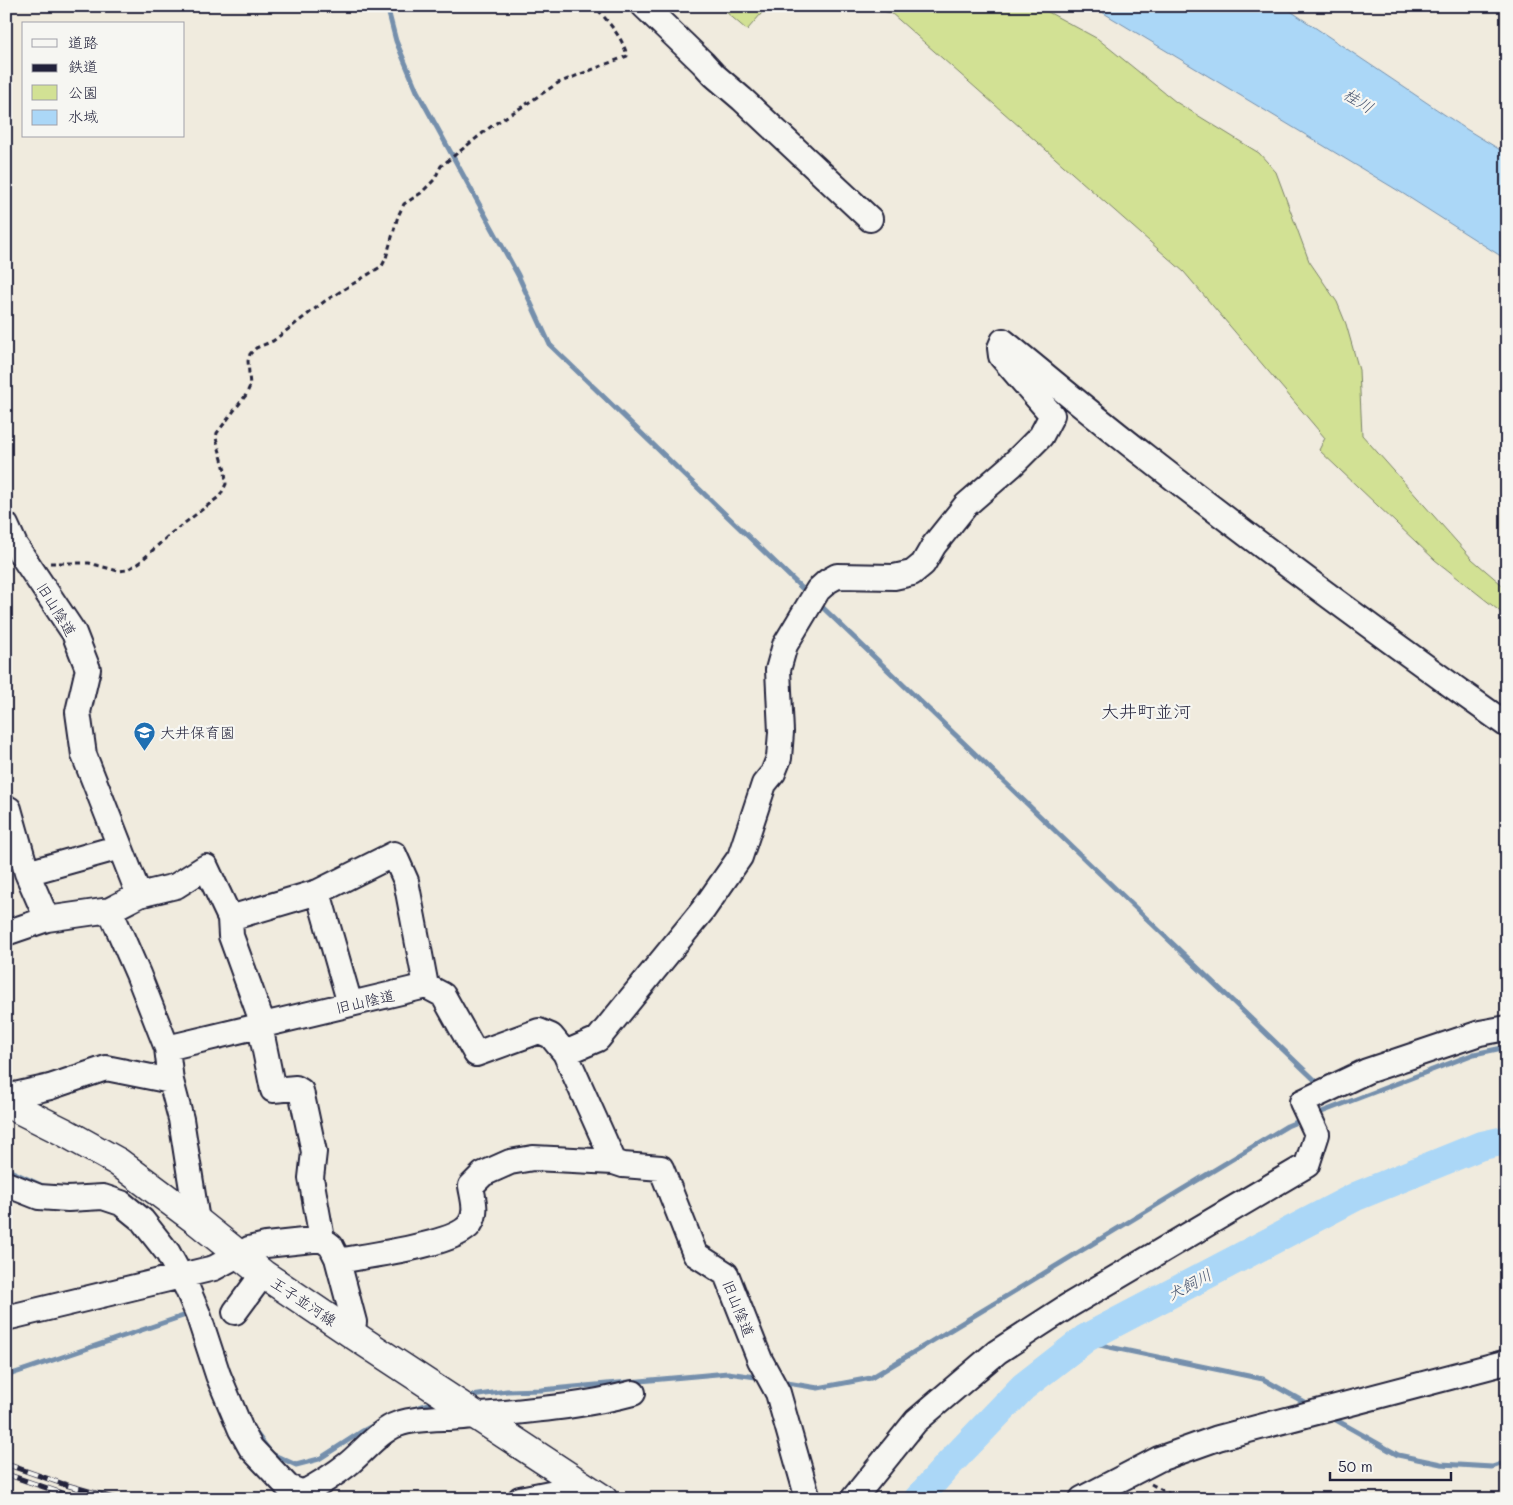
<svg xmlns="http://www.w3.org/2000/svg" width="1513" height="1505" viewBox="0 0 1513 1505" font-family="Mali,'Klee One',sans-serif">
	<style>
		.green { fill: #d2e194; stroke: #7a8268 }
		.water { fill: #abd7f7; stroke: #748fac }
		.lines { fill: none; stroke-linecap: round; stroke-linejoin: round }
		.stream { stroke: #748fac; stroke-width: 5 }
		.river { stroke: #abd7f7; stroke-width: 29 }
		.minor-casing { stroke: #22223b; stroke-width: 28 }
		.major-casing { stroke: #22223b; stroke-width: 31 }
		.path { stroke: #22223b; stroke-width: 3; stroke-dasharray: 5 4; stroke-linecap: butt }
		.minor { stroke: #f6f6f2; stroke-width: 24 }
		.major { stroke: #f6f6f2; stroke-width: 28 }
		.rail-casing { stroke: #22223b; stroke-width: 5.5 }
		.rail { stroke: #f6f6f2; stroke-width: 4; stroke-dasharray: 11; stroke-linecap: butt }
		.labels { text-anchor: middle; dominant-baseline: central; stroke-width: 4.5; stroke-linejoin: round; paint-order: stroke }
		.street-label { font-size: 15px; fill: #22223b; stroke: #f6f6f2 }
		.poi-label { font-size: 15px; fill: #22223b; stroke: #f6f6f2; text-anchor: start }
		.water-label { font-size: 16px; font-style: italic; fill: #4b5873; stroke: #f6f6f2 }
		.quarter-label { font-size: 18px; fill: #22223b; stroke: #f6f6f2 }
	</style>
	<rect width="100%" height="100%" fill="#f0ebde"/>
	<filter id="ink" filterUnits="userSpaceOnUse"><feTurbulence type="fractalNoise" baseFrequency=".02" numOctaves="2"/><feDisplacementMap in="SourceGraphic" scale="10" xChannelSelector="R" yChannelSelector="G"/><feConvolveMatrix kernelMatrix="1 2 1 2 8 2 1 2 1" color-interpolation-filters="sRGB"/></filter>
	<g filter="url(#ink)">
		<path class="green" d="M719 6H768L747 30Z
			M862 6H1037L1098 39 1176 102 1259 153 1276 172 1309 261 1337 302 1346 324 1359 370 1362 435 1472 559 1507 589V617L1435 560 1319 450 1325 438 1184 272 891 13Z"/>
		<path class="water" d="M1092 6H1283L1466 129 1507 154V260L1402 193Z"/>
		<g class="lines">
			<path class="stream" d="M387 6 396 41 417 91 518 275 550 345 809 595
				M817 602 1321 1086
				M1314 1115 1474 1054 1507 1047
				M6 1169 45 1187
				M1086 1338 1095 1344 1263 1379 1311 1406
				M6 1376 192 1313
				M781 1382 818 1388 871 1378 1287 1126 1304 1119
				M465 1397 507 1391 541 1390 728 1373 763 1378
				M410 1410 437 1401
				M1329 1416 1398 1455 1441 1464 1492 1467 1507 1462
				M256 1433 272 1454 296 1465 319 1459 361 1432 376 1424"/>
			<path class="river" d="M918 1499 948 1465 1023 1387 1086 1338 1357 1196 1480 1146 1507 1140"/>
			<defs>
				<path id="minor" d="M644 6 703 63 714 75 742 99 870 219
					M6 525 15 545 74 633 88 669 78 712 84 755 139 895
					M6 810 9 809 27 873 47 919
					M27 873 120 847
					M318 892 350 1004
					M110 910 138 974 167 1048 171 1081 181 1119 197 1221
					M230 918 231 936 260 1016V1026L273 1090 296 1088 301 1091 314 1152 311 1178 322 1239
					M6 933 47 919 110 910 139 895 176 886 206 867 230 918 318 892 394 854 406 881 426 986
					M167 1048 426 986 443 995 476 1054 539 1031 551 1036 565 1053 614 1162 623 1165 661 1168 695 1254 726 1274 760 1360 778 1393 808 1499
					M565 1053 598 1039 703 910 740 857 764 784 773 773 779 758 781 732 778 670 785 645 818 590 828 581 837 576 894 577 912 573 923 564 934 545 966 505 1011 466 1041 436 1052 415 1001 356 1000 348 1003 341C1050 379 1097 419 1145 456 1263 548 1384 638 1507 725
					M6 1097 50 1087 106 1068 171 1081
					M6 1184 39 1197 68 1199 103 1197 121 1203 142 1220 168 1253 187 1288 198 1314 218 1375 241 1430 251 1448 288 1487 303 1493C318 1485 334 1475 348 1464 363 1452 380 1430 398 1424 418 1417 442 1419 463 1417 519 1411 578 1408 633 1393
					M338 1261C365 1256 456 1245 470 1224 478 1212 473 1199 471 1186L483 1174 510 1162 533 1158 614 1162
					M235 1312 263 1274
					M6 1318 214 1268 249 1249 266 1245 322 1239 331 1246 337 1258 354 1322 352 1334
					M520 1499 570 1489 579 1483
					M853 1499 916 1421 997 1352 1068 1306 1307 1165 1317 1134 1302 1102 1367 1071 1480 1033 1507 1028
					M1082 1499 1159 1459 1218 1438 1507 1362"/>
				<path id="major" d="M6 1103 64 1132 118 1162 197 1221 263 1274 352 1334 603 1499"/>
			</defs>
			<use href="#minor" class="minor-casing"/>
			<use href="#major" class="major-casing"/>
			<path class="path" d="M50 563H89L118 571 127 570 140 562 169 535 220 496 226 484 225 470 216 438 217 433 246 395 250 386 248 361 250 354 256 348 273 341 325 301 382 266 386 258 398 216 404 204 421 193 434 180 441 166 493 125 522 107 558 83 627 56C623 37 607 21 595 6
				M1151 1484 1179 1499"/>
			<use href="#minor" class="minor"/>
			<use href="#major" class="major"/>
			<defs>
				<path id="rail" d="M6 1464 63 1484 116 1499
					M6 1474 79 1499"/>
			</defs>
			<use href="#rail" class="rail-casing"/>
			<use href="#rail" class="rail"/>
		</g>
	</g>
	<defs>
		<symbol id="school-pin" viewBox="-11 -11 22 30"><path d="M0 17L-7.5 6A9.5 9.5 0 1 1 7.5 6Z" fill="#1f6fb2" stroke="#f6f6f2"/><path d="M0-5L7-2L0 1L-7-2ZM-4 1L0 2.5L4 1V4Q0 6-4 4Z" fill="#fff"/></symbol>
	</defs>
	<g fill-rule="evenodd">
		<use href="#school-pin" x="132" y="720" width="25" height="34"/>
	</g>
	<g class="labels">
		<g class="street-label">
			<text transform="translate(57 609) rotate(58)">旧山陰道</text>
			<text transform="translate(365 1001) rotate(-13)">旧山陰道</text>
			<text transform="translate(304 1301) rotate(34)">王子並河線</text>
			<text transform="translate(739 1308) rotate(68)">旧山陰道</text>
		</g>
		<g class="poi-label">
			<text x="160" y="732">大井保育園</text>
		</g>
		<g class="water-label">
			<text transform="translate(1359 100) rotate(32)">桂川</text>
			<text transform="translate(1189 1284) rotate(-28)">犬飼川</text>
		</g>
		<g class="quarter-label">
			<text x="1146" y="711">大井町並河</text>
		</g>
	</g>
	<rect width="1513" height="1505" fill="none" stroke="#f6f6f2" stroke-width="25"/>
	<rect x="12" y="12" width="1488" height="1480" fill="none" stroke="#22223b" stroke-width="2" filter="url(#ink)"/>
	<rect x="22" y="22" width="162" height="115" fill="#f6f6f2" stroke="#a1a1a9"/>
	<rect x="32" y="39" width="25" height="8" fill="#f6f6f2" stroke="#a1a1a9"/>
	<text x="68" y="48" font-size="15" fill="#22223b">道路</text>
	<rect x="32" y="64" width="25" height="8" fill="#22223b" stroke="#a1a1a9"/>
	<text x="68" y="72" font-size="15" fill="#22223b">鉄道</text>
	<rect x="32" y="85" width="25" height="15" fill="#d2e194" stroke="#a1a1a9"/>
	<text x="68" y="98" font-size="15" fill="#22223b">公園</text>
	<rect x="32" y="110" width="25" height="15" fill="#abd7f7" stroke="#a1a1a9"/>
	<text x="68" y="122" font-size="15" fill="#22223b">水域</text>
	<path d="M1330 1472v8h121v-8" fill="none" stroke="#22223b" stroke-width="2.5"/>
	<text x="1338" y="1472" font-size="15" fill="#22223b" stroke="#f6f6f2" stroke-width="4" paint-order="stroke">50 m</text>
</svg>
